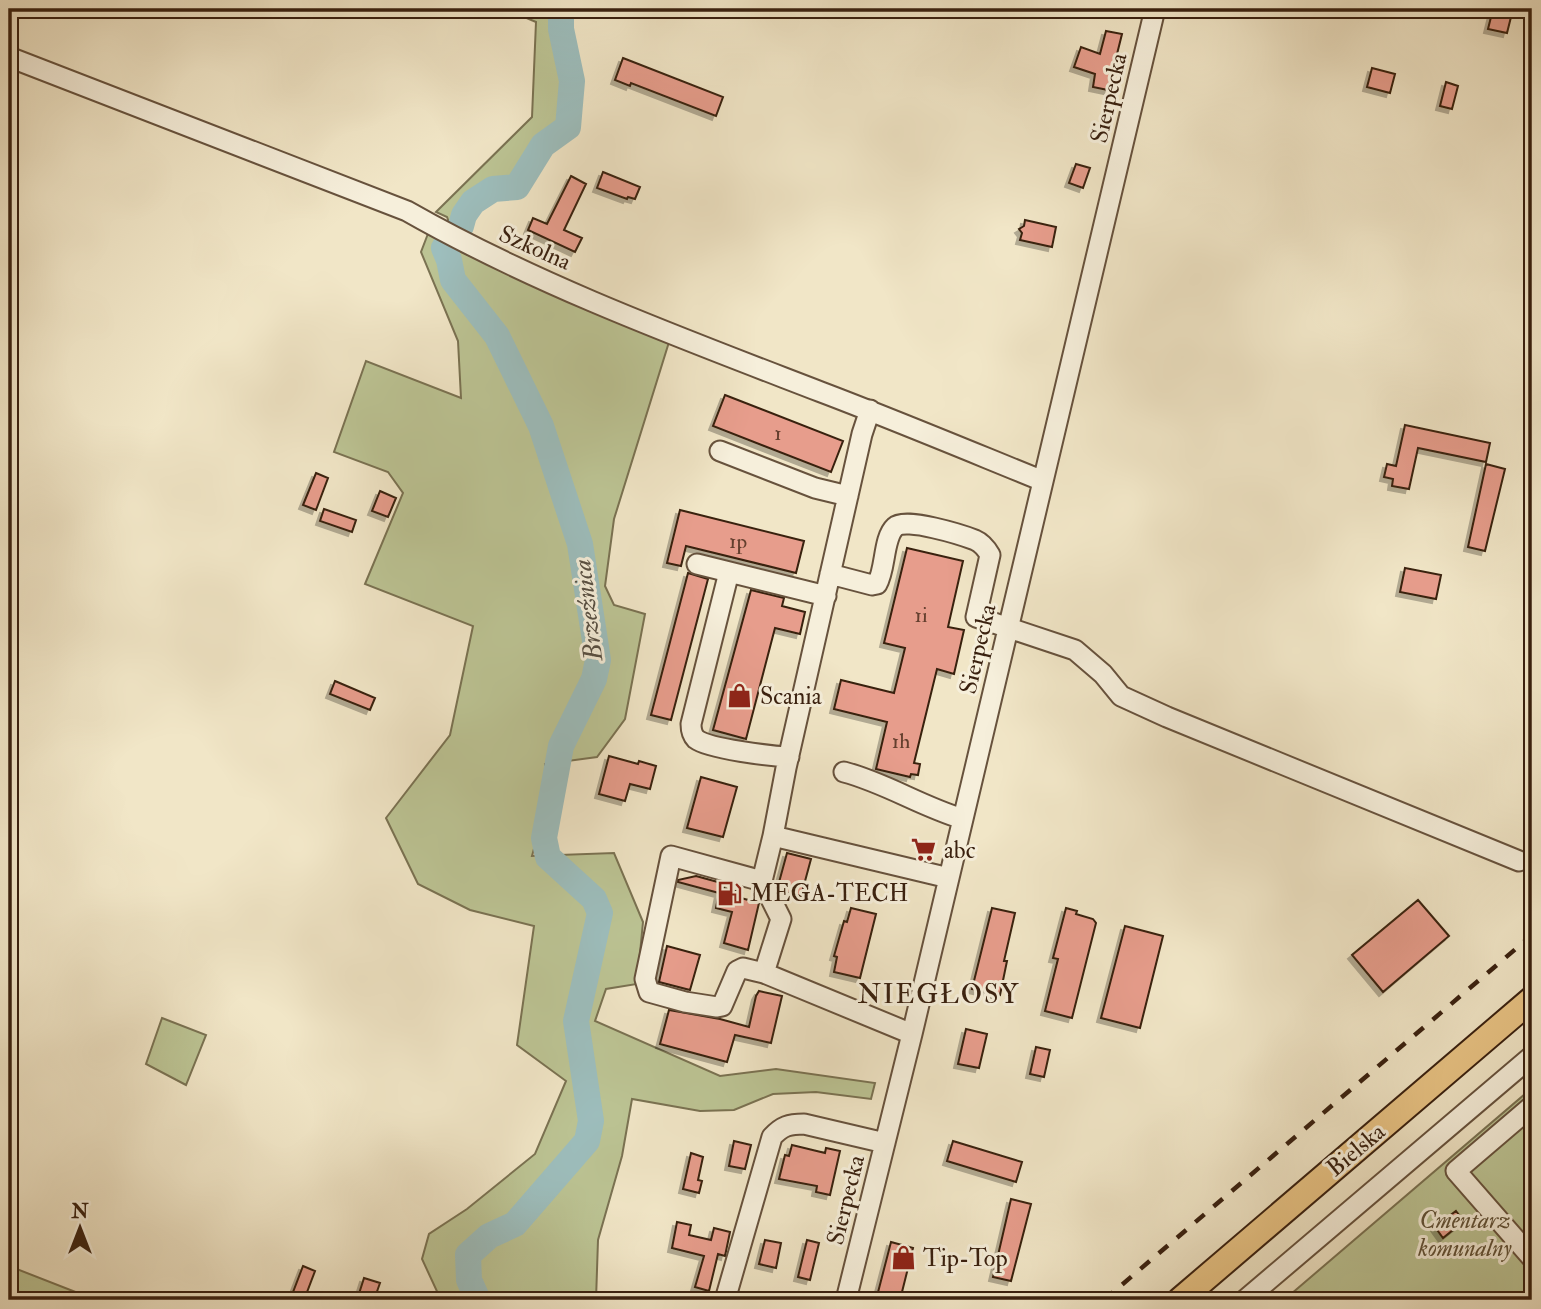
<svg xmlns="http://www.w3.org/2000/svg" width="1541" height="1309" viewBox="0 0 1541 1309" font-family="'IM FELL Double Pica',serif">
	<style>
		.green { fill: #bcc494; stroke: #7a7252; stroke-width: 2 }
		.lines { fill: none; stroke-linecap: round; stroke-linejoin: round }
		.river { stroke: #9dbebd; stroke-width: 26 }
		.building { fill: #e79d8c; stroke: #39200f; stroke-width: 2; filter: url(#shadow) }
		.minor-casing { stroke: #67523d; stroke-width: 23 }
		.major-casing { stroke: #39200f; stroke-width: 28 }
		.minor { stroke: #f6efdb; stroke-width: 19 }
		.major { stroke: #e8c384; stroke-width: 24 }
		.rail { stroke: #39200f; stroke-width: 4.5; stroke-dasharray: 12 12; stroke-linecap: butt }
		.labels { text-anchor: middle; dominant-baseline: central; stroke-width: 6; stroke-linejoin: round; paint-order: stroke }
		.number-label { font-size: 21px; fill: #643f2e }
		.street-label { font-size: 24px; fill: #39200f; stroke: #f6efdb }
		.poi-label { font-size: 24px; fill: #39200f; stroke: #f6efdb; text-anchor: start }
		.park-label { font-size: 24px; font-style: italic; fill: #605137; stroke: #f6efdb }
		.water-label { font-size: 26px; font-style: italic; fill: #574f43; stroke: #f6efdb }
		.neighbourhood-label { font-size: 26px; letter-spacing: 2px; fill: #39200f; stroke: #f6efdb }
	</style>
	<defs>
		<filter id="shadow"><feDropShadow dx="-4" dy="4" stdDeviation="0" flood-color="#0004"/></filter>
	</defs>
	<rect width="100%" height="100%" fill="#f1e6c7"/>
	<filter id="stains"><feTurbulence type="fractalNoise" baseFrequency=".00286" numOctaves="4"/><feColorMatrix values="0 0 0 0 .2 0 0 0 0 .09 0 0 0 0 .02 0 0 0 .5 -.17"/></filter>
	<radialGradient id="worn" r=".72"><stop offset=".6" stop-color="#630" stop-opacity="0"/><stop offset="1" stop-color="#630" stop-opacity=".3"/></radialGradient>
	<path class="green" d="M505 9H559L557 28 565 60 562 68 570 81 565 124 532 151 525 172 512 185 497 181C472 194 462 197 454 225H450L447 217 436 212 532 117 536 22Z
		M429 231 448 240 461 252 669 342 614 519 605 586 614 605 645 614 625 719 597 757 545 764 548 798 532 856 614 853 643 922 637 984 606 989 595 1021 720 1076 776 1069 875 1083 871 1099 816 1092 773 1094 734 1110 700 1111 632 1099 622 1156 598 1240 596 1300H441L422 1259 429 1234 467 1209 535 1154 566 1081 517 1045 534 926 470 910 418 884 386 818 450 735 473 626 365 584 403 493 388 472 334 452 366 361 461 398 458 341 421 252Z
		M162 1018 206 1035 186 1085 146 1064Z
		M1532 1088V1300H1284Z
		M9 1266 96 1300H9Z"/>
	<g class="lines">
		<path class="river" d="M478 1300 469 1280 468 1255 489 1236 515 1224 587 1141 591 1121 576 1021 600 913 594 899 548 857 544 838 561 746 594 679 598 660 580 544 541 426 497 336 453 280 449 260 444 248 461 226 464 215 473 202 493 189 517 187 543 145 568 127 572 81 561 29V9"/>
	</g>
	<path class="building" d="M1493 9H1513L1507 33 1488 29Z
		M1106 31 1122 34 1108 90 1093 87 1095 74 1074 67 1081 47 1100 54Z
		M623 58 723 97 716 116 631 83 630 86 615 80Z
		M1372 68 1395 74 1390 93 1367 87Z
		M1446 82 1458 86 1452 109 1440 106Z
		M1076 164 1090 168 1083 188 1069 183Z
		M603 172 640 187 635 199 628 197 627 199 597 188Z
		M571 176 586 184 564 230 582 238 575 252 528 230 533 218 547 224Z
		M1025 220 1056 227 1052 247 1020 240 1022 233 1019 229 1024 226Z
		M725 395 843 441 831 472 713 426Z
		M1405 425 1490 443 1486 462 1418 448 1409 489 1392 486 1393 479 1384 477 1387 464 1396 466Z
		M1486 464 1505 469 1485 551 1468 547Z
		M316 473 328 478 316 510 303 505Z
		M380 491 396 498 388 517 372 511Z
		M324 509 356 520 352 532 320 521Z
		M680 510 804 541 796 573 686 546 681 566 667 563Z
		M907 548 963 561 948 627 964 630 954 674 937 669 914 763 920 764 918 775 911 774 910 777 876 769 887 722 834 709 841 680 894 693 905 648 884 643Z
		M1405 568 1441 575 1436 599 1400 592Z
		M688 573 708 579 671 720 651 715Z
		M751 590 784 598 782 606 805 612 800 634 775 628 746 739 713 730Z
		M335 681 375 698 370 710 330 694Z
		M609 756 638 764 639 761 656 766 650 789 630 784 625 801 599 794Z
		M701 777 737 787 723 837 687 828Z
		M787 853 811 859 801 896 781 891 778 886Z
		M696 876 725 884 724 888 742 893 741 898 759 903 748 950 724 943 732 912 716 908 719 893 678 882V880Z
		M1418 900 1449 936 1383 992 1352 955Z
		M851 908 876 914 860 978 834 972 837 957 834 956 844 921 847 922Z
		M992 908 1015 913 1004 961H1007L1000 995 972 989Z
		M1066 908 1077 911 1076 914 1093 919 1096 923 1072 1018 1045 1011 1058 959 1053 958Z
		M1125 926 1163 936 1140 1028 1101 1018Z
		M667 946 700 955 690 990 659 982Z
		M759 991 782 996 771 1043 735 1035 727 1062 660 1044 669 1010 720 1019 749 1027 756 996Z
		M966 1029 987 1034 979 1068 958 1064Z
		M1036 1047 1050 1050 1044 1077 1030 1074Z
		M734 1141 751 1145 745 1169 729 1166Z
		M953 1141 1022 1162 1016 1182 947 1161Z
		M792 1145 825 1153 826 1148 840 1151 830 1195 816 1192 817 1186 779 1179 785 1155 789 1156Z
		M691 1153 703 1157 698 1180 702 1181 699 1193 683 1189Z
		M1011 1199 1031 1204 1011 1281 993 1277Z
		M1456 1211 1464 1221 1443 1238 1435 1227Z
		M677 1222 691 1225 689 1235 711 1240 714 1228 730 1232 725 1256 718 1254 709 1291 695 1287 704 1256 672 1248Z
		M765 1240 781 1243 776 1268 759 1264Z
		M807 1240 819 1243 810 1280 798 1277Z
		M891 1242 913 1248 900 1300H876Z
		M303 1266 315 1271 304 1300H290Z
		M364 1278 380 1283 374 1300H357Z"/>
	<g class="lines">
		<defs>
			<path id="minor" d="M9 57 407 211C537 285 681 338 821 392 895 420 969 451 1043 481
				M720 451 815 488 848 496
				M697 564 826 596
				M729 572 691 724C691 730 692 735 696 739 709 749 771 756 789 757
				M830 574 872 585 877 584C886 569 883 538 895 527 905 517 962 535 975 540 982 543 986 548 990 555L976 617 1075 650 1103 674 1121 696 1167 717 1519 861
				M844 772C886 783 920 806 963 819
				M773 836 786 768 862 434 870 410
				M762 881 671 856 645 979 649 992 685 1002 717 1007 722 1006 737 971 743 968 764 973
				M912 1034 764 973 781 919 762 881 773 836 949 878
				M1532 1106 1456 1171 1532 1258
				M725 1300 772 1137C782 1126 789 1124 804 1124L885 1143
				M846 1300 912 1034 1155 9
				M1245 1300 1532 1056"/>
			<path id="major" d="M1180 1300 1532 999"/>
		</defs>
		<use href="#minor" class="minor-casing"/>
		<use href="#major" class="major-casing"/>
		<use href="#minor" class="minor"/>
		<use href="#major" class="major"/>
		<path class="rail" d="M1104 1300 1532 935"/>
	</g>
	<defs>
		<symbol id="shop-bare" viewBox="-9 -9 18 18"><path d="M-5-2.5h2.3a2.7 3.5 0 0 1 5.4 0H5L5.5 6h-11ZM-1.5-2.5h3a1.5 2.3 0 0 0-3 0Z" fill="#8f2418" stroke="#f6efdb" stroke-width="2.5" paint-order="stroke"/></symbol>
		<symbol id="supermarket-bare" viewBox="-9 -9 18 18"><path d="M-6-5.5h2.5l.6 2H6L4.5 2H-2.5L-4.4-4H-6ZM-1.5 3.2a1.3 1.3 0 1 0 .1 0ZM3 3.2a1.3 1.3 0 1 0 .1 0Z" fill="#8f2418" stroke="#f6efdb" stroke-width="2.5" paint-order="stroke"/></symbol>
		<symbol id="fuel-bare" viewBox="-9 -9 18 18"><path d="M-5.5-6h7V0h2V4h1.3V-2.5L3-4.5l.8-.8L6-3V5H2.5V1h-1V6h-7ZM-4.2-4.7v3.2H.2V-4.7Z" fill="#8f2418" stroke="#f6efdb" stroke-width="2.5" paint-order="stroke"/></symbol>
	</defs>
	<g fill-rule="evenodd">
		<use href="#shop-bare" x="722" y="678" width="35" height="35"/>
		<use href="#supermarket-bare" x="906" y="832" width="35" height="35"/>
		<use href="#fuel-bare" x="712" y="876" width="35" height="35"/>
		<use href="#shop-bare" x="886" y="1240" width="35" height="35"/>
	</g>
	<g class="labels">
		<g class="number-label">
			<text x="778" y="433">1</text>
			<text x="738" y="541">1p</text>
			<text x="921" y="615">1i</text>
			<text x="901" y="741">1h</text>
		</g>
		<g class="street-label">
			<text transform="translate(1109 98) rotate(-77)">Sierpecka</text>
			<text transform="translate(535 248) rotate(24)">Szkolna</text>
			<text transform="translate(978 649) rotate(-77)">Sierpecka</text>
			<text transform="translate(1356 1150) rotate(-40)">Bielska</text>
			<text transform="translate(846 1200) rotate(-76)">Sierpecka</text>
		</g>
		<g class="poi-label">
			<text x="760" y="696">Scania</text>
			<text x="944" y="850">abc</text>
			<text x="750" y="893">MEGA-TECH</text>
			<text x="923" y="1258">Tip-Top</text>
		</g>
		<g class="park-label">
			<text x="1465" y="1220">Cmentarz<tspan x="1465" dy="28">komunalny</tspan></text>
		</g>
		<g class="water-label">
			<text transform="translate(588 610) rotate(-97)">Brzeźnica</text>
		</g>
		<g class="neighbourhood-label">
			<text x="939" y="995">NIEGŁOSY</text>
		</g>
	</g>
	<rect width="1541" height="1309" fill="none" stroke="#f1e6c7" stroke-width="35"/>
	<rect x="10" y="10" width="1520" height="1288" fill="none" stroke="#39200f" stroke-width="3.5"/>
	<rect x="18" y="18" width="1506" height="1274" fill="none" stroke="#39200f" stroke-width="2"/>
	<g transform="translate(80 1228)" stroke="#f6efdb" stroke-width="5" paint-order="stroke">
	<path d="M0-5L12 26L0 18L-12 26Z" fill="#39200f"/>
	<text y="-10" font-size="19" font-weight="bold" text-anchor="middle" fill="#39200f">N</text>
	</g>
	<rect width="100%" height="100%" filter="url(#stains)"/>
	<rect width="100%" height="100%" fill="url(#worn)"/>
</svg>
